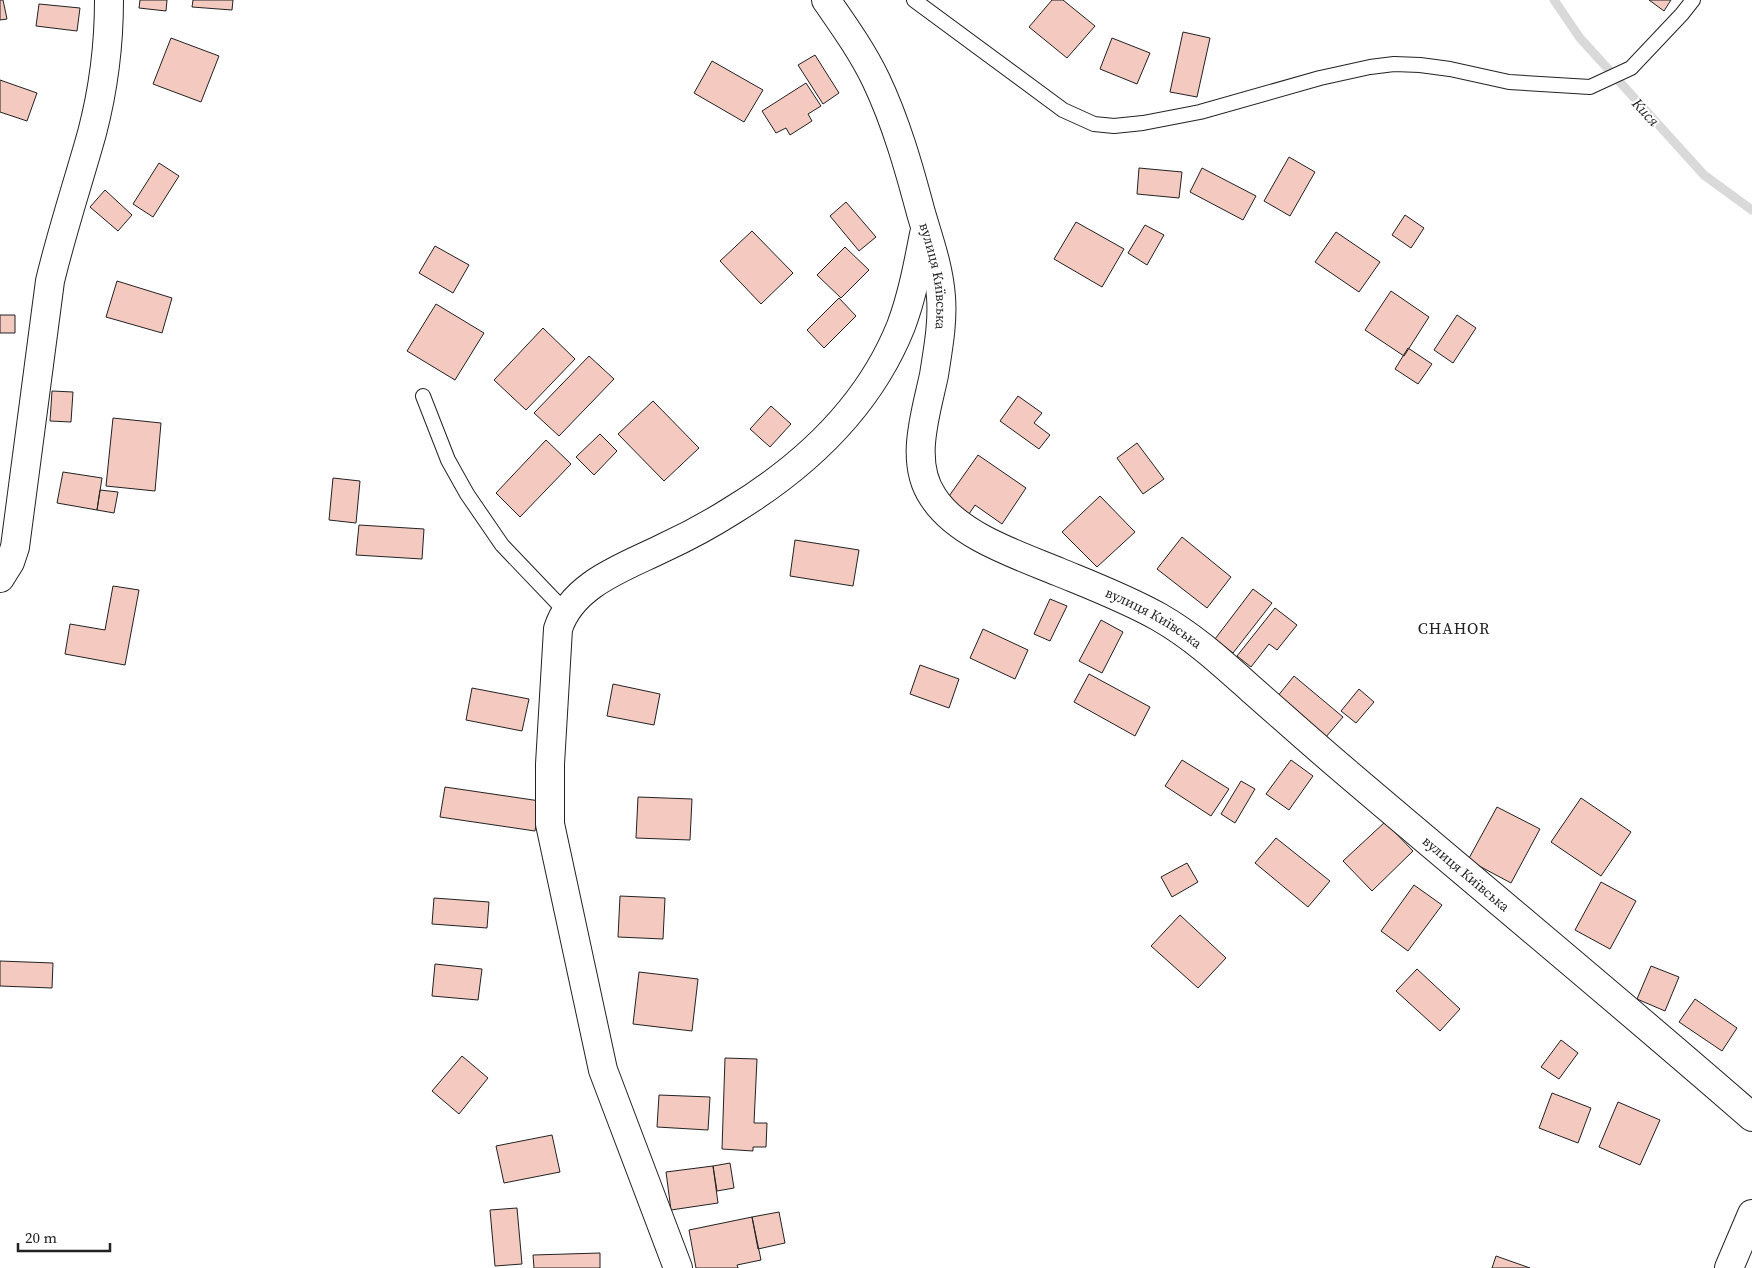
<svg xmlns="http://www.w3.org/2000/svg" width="1752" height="1268" viewBox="0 0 1752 1268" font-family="'Source Serif 4',serif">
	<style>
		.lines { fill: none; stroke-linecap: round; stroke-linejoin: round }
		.stream { stroke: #d9d9d9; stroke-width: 9 }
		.building { fill: #f3c9c0; stroke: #222 }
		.service-casing { stroke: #222; stroke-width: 16 }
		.minor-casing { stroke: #222; stroke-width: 30 }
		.service { stroke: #fff; stroke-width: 14 }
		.minor { stroke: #fff; stroke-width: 28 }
		.labels { text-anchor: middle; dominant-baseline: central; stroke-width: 4; stroke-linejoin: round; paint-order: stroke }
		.street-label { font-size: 14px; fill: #222; stroke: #fff }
		.water-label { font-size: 15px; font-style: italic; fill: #222; stroke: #fff }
		.quarter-label { font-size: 16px; letter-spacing: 1px; fill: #222; stroke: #fff }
	</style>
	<rect width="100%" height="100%" fill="#fff"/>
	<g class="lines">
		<path class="stream" d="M1554 0 1580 38 1704 175 1752 210"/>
	</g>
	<path class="building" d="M0 0H3L7 19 0 20Z
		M140 0H167L166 11 139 8Z
		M193 0H233L232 10 192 7Z
		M1052 0H1063L1095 26 1067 58 1029 27Z
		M1649 0H1671L1664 11Z
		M39 4 80 8 77 31 36 26Z
		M1183 32 1210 38 1197 97 1170 92Z
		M171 38 219 56 201 102 153 84Z
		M1112 38 1150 53 1137 84 1100 69Z
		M815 55 839 93 823 104 798 65Z
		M712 61 763 90 744 122 694 93Z
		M0 80 37 93 27 121 0 112Z
		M806 83 821 106 808 114 812 121 790 135 786 128 776 133 762 111Z
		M1289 157 1315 172 1290 216 1264 201Z
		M159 163 179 176 153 217 133 204Z
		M1139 168 1182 172 1179 198 1137 194Z
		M1202 168 1256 196 1243 220 1190 192Z
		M105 190 132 215 118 231 90 207Z
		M846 202 876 237 859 251 830 216Z
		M1405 215 1424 228 1411 248 1392 235Z
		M1076 222 1124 249 1102 287 1054 259Z
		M1145 225 1164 235 1147 265 1128 253Z
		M752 231 793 273 761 304 720 261Z
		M1336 232 1380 262 1359 292 1315 262Z
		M435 246 469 265 453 293 419 273Z
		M845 247 869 270 841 298 817 275Z
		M117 281 172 298 162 333 106 317Z
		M1391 291 1429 317 1404 356 1365 330Z
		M839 298 856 316 824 348 807 330Z
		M436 304 484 333 455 380 407 351Z
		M0 315H15V333H0Z
		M1457 315 1476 328 1453 363 1434 350Z
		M543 328 575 359 526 410 494 380Z
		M1408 348 1432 364 1418 384 1395 369Z
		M589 356 614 379 559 436 534 413Z
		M52 391 73 392 71 422 50 421Z
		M1018 396 1042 413 1034 423 1050 435 1039 449 1000 421Z
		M653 401 699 448 664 481 618 434Z
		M771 406 791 424 770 447 750 429Z
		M113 418 161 423 155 491 106 486Z
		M600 434 617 451 594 475 576 457Z
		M546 440 571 464 520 517 496 493Z
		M1137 443 1164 479 1143 494 1117 458Z
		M978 455 1026 488 1002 524 975 505 969 514 947 499Z
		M63 472 102 478 97 510 57 503Z
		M333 478 360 481 356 523 329 520Z
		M100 490 118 492 114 513 97 510Z
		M1100 496 1135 532 1097 567 1062 532Z
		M359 525 424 529 422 559 356 555Z
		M1182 537 1231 577 1207 608 1157 569Z
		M795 540 859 550 853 586 790 576Z
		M113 586 139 590 125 665 65 654 70 624 105 630Z
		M1253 589 1272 603 1233 653 1215 639Z
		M1050 599 1067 606 1050 641 1034 634Z
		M1275 608 1297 625 1277 650 1269 644 1251 667 1237 656Z
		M1101 620 1123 632 1102 673 1079 661Z
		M983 629 1028 650 1015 679 970 658Z
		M920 665 959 679 949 708 910 694Z
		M1089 674 1150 707 1135 736 1074 702Z
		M1294 676 1343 717 1325 738 1277 697Z
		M613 684 660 694 654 725 607 716Z
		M472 688 529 699 522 731 466 720Z
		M1359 689 1374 702 1356 723 1341 711Z
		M1182 760 1229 789 1211 816 1165 786Z
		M1291 760 1313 776 1289 810 1266 794Z
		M1241 781 1255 789 1235 823 1221 814Z
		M445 787 540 801 535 831 440 817Z
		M638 797 692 799 690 840 636 838Z
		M1581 798 1631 832 1601 876 1551 842Z
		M1497 807 1540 829 1511 883 1468 860Z
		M1385 822 1413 851 1372 891 1343 861Z
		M1276 838 1330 881 1308 907 1255 863Z
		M1187 863 1198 882 1172 897 1161 877Z
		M1601 882 1636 901 1610 949 1575 930Z
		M1414 885 1442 905 1408 951 1381 931Z
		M620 896 665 898 663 939 618 937Z
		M434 898 489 902 487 928 432 924Z
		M1180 915 1226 958 1198 988 1151 946Z
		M0 961 53 963 52 988 0 986Z
		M435 964 482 969 478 1000 432 996Z
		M1651 966 1679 977 1665 1011 1637 999Z
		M1417 969 1460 1009 1440 1031 1396 991Z
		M639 972 698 979 692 1031 633 1024Z
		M1695 999 1737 1028 1722 1051 1679 1022Z
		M1561 1040 1578 1053 1559 1079 1541 1067Z
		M462 1056 488 1078 459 1114 432 1091Z
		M725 1058 757 1059 754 1123H767L766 1147H753V1151L722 1149Z
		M1552 1093 1591 1108 1578 1143 1539 1128Z
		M659 1095 710 1097 708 1130 657 1127Z
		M1618 1102 1660 1120 1640 1165 1599 1147Z
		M552 1135 560 1172 504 1183 496 1146Z
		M730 1163 734 1188 717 1191 713 1166Z
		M713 1166 718 1203 671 1210 666 1172Z
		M517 1208 522 1264 495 1266 490 1210Z
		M779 1212 785 1243 758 1249 752 1217Z
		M752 1217 761 1260 737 1265 738 1268H696L689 1230Z
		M600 1253V1268H534L533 1255Z
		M1496 1256 1530 1268H1492Z"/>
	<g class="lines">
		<defs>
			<path id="service" d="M914 0 1063 110 1094 124 1114 126 1143 123 1200 112 1320 78 1370 67 1394 64 1420 65 1450 69 1509 82 1590 87 1631 68 1682 14 1693 0
				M423 396 448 460 467 494 502 545 565 611"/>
			<g id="minor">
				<path id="s1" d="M826 0C844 26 862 51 876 80 896 122 909 168 921 213 929 240 939 268 941 297 943 323 938 349 934 375 926 413 909 462 933 497 958 536 1018 555 1059 572 1093 586 1127 599 1159 617 1194 637 1222 663 1251 689 1283 717 1314 745 1346 772 1481 887 1618 1000 1752 1117"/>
				<path d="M0 578 10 562 15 547 50 281C62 231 78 183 92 133 103 91 109 44 109 0"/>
				<path d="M678 1268 603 1070 550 824V764L558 629C572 584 625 567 663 548 687 537 711 524 733 510 805 466 869 406 901 326 912 297 918 265 924 234"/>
				<path d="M1729 1268 1752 1214"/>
			</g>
		</defs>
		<use href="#service" class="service-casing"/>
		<use href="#minor" class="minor-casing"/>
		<use href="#service" class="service"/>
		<use href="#minor" class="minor"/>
	</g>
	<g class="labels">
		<g class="street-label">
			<text stroke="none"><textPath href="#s1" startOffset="300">вулиця Київська</textPath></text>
			<text stroke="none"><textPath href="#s1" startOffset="780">вулиця Київська</textPath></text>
			<text stroke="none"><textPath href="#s1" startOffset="1185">вулиця Київська</textPath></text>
		</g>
		<g class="water-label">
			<text transform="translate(1646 112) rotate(48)">Кися</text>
		</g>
		<g class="quarter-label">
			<text x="1454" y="628">CHAHOR</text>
		</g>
	</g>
	<path d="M18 1243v8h92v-8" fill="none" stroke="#222222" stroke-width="2.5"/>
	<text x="25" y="1243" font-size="15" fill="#222222" stroke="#ffffff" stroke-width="4" paint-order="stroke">20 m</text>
</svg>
